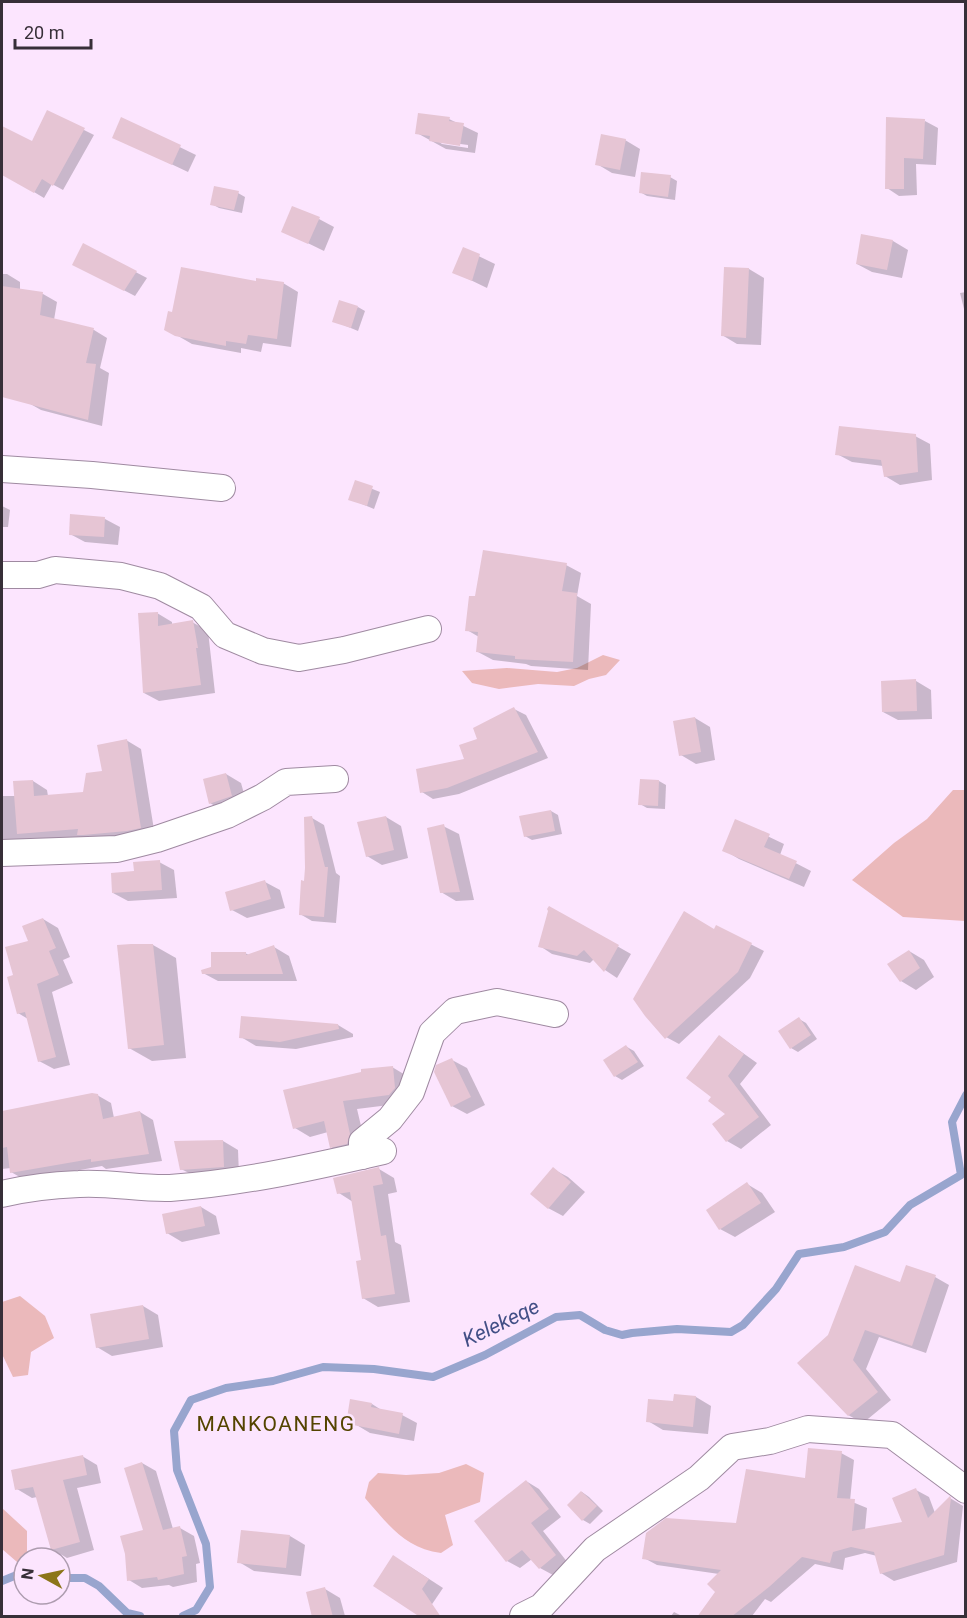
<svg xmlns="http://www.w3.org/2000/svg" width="967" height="1618" font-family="Roboto,sans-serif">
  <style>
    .green { fill: #ebb9bb }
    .shadow { fill: #0003; fill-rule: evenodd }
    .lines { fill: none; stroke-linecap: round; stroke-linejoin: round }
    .stream { stroke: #98a5ce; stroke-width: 8 }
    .building { fill: #e6c5d4 }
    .minor-casing { stroke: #9f8aa1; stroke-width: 28 }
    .minor { stroke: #fff; stroke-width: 26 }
    .labels { text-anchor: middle; stroke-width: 5; stroke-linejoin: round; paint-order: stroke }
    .water-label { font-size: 21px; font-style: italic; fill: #424f86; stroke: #fce5fe }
    .neighbourhood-label { font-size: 21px; letter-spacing: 1.5px; fill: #544400; stroke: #fce5fe }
  </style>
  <rect width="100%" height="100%" fill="#fce5fe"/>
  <g class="green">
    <polygon points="603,655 620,660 606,675 589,679 574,686 538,684 499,689 472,683 462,671 507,668 557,672 577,668"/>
    <polygon points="953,790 965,790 965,921 903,917 852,880 894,843 927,819"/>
    <polygon points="20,1296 45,1316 54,1338 31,1352 28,1375 13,1377 2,1354 2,1302"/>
    <path d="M466,1464L484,1473L480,1502L445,1515L453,1545L441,1553C404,1548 388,1524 365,1498L369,1482L378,1473L406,1475L439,1473Z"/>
    <polygon points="2,1508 27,1531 27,1551 39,1558 24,1558 24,1568 2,1549"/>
  </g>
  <g class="shadow">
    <polygon points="48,112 94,135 63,190 52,184 44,198 19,183 27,168 2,154 2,128 32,143"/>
    <polygon points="122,119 196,155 188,172 114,137"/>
    <path d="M449,119L478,133L475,153L446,149L417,133ZM438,141L468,145V148L442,144Z"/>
    <polygon points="925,121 938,128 936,165 916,164 917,195 899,196 887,188"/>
    <polygon points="625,140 640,149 635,177 612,173 597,164"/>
    <polygon points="670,177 677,181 675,200 647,196 640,192"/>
    <polygon points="238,193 245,197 242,213 219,208 212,204"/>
    <polygon points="319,219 334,227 324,251 283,231"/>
    <polygon points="863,235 893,241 908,250 902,278 872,272 857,264"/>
    <polygon points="84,245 147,278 135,296 85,270"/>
    <polygon points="464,249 495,264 487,288 454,272"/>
    <polygon points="725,268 749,269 764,278 761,345 737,344 722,335"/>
    <polygon points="2,274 7,274 20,282 20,290 43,294 57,302 54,320 94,330 107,338 100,368 109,373 102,426 41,410 27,402 36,370 2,365"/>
    <polygon points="257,283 283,283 298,292 291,347 263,343 261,352 241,348 241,353 192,344 166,329 173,314"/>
    <polygon points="966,292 966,317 960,293"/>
    <polygon points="358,307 365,311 358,331 334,321"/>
    <polygon points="915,436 930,444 932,480 900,485 885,476 883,466 852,462 837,454"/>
    <polygon points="355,482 380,492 374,509 350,499"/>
    <polygon points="2,506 10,510 8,527 2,527"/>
    <polygon points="105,519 120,527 118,545 85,542 70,534"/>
    <polygon points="566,565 581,573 577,596 591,604 588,670 531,666 526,664 493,660 478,652 479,637 467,630 476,598"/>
    <polygon points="157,613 172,622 172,625 192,622 208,631 215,693 159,701 144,693"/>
    <polygon points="916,681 931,690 932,719 898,720 883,712"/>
    <polygon points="514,709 526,715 548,758 459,794 433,799 422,792 466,760 479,740"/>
    <polygon points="695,718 710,727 715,760 696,764 681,755"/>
    <polygon points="126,740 141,749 155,836 2,843 2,796 15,796 33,781 47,790 48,796 84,793 103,773"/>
    <polygon points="226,774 241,783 247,804 225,812 210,803"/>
    <polygon points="659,781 666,785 665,809 647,808 640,804"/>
    <polygon points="551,811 558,815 562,834 532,840 525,836"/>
    <polygon points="386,817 401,826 408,858 382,865 367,856"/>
    <polygon points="312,818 324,825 336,873 340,876 336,923 312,921 300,914 306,882"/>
    <polygon points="736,821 784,844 780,855 811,871 804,887 739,859 724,850"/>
    <polygon points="443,826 459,834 474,900 456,901 441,892"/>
    <polygon points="159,862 174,870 177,898 128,901 113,893 136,873"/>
    <polygon points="265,882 280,890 285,908 247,918 232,910"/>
    <polygon points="550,908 631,954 617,978 605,970 594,959 590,963 552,954 540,946"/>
    <polygon points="43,919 58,928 70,957 63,960 73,983 52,992 70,1065 54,1069 39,1061 28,1019 18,1013 14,976"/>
    <polygon points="717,927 764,951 750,978 679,1044 666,1037"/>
    <polygon points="153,945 176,958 186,1058 152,1061 129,1048"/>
    <polygon points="274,947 289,956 297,981 218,981 203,973 245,953 249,955"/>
    <polygon points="909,951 924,960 934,977 916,990 901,981"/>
    <polygon points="799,1019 806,1023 817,1039 798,1052 791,1048"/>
    <polygon points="338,1025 353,1034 353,1037 296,1049 256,1046 241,1037"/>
    <polygon points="719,1036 757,1063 740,1084 771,1125 741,1149 727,1141 714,1125 728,1114 713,1097"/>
    <polygon points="627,1047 634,1051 644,1066 622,1080 615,1076 606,1061"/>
    <polygon points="452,1060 467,1068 485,1105 467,1114 452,1106"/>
    <polygon points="392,1067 407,1076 405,1103 357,1109 365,1143 346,1155 331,1147 328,1132 310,1137 295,1128"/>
    <polygon points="92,1095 97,1095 111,1103 114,1118 140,1112 153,1120 162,1161 106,1169 102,1166 25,1180 11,1172 11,1168 2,1169 2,1113"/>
    <polygon points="223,1141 238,1150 239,1175 197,1177 181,1169"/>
    <polygon points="379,1169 394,1178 397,1192 388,1194 395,1242 401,1245 410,1302 378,1307 363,1298 362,1261 353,1202 339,1193"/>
    <polygon points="553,1169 568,1177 585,1192 563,1216 548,1208"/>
    <polygon points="747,1184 762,1193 775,1212 735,1237 720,1229"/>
    <polygon points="201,1207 216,1216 220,1234 182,1242 167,1233"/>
    <polygon points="935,1277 949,1285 926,1353 879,1337 866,1369 891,1400 863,1423 848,1415 800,1364 901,1284"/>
    <polygon points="143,1306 158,1315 163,1347 112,1356 97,1347"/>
    <polygon points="696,1397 711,1406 708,1434 663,1430 648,1421 675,1403"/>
    <polygon points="372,1404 383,1411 402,1415 417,1423 414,1441 370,1433 355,1424 356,1421 348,1417"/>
    <polygon points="841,1453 854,1460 850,1501 867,1508 865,1530 904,1523 916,1490 929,1497 935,1513 950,1498 963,1506 957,1562 894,1581 881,1573 877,1556 865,1553 845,1558 843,1570 815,1564 771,1602 765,1599 752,1616 699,1616 717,1591 719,1574 657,1565 644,1558 738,1525 806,1480"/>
    <polygon points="82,1456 97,1465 101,1483 77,1488 94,1550 67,1558 52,1549 37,1497 32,1498 17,1489"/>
    <polygon points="142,1463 156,1471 173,1529 180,1528 194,1536 200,1563 196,1564 197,1582 173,1587 169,1585 142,1588 129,1580 126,1554 145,1531"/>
    <polygon points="526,1481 539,1489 561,1517 543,1531 568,1563 553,1575 540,1568 532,1559 520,1568 507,1561"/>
    <polygon points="582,1492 589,1497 603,1511 590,1524 583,1520 569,1505"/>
    <polygon points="290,1536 305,1545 301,1576 254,1571 239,1562"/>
    <polygon points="409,1566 443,1588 424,1616"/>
    <polygon points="325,1589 340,1598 345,1616 314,1616"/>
    <polygon points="674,1612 682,1616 671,1616"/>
  </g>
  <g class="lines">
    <g class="stream">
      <polyline points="60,1578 85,1578 99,1586 127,1613 140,1616"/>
      <polyline points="2,1581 24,1572"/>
      <polyline points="183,1616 196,1610 210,1587 206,1544 177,1470 174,1431 191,1400 226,1388 273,1381 323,1367 374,1369 433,1377 485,1355 556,1317 580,1315 605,1330 622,1335 632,1333 677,1329 731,1332 743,1325 776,1289 799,1254 844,1247 885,1232 910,1205 961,1175 952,1122 966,1095"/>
    </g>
  </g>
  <g class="building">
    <polygon points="47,110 85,128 53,186 42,179 34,193 2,175 2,126 32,141"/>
    <polygon points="418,113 450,117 449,121 464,123 460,146 429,141 430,136 415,134"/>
    <polygon points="121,117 181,145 172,165 112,138"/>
    <polygon points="886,117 925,119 923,159 904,158 904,189 885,189"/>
    <polygon points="601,134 626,139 620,170 595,165"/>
    <polygon points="641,172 671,175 668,197 639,193"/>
    <polygon points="214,186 239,191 234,210 210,205"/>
    <polygon points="292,206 320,217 308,244 281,232"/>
    <polygon points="861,234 893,240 887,270 856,264"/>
    <polygon points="83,243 137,271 124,291 72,265"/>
    <polygon points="463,247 480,254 472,281 452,273"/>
    <polygon points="181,267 256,281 256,278 284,282 277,339 248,335 246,344 226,341 226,346 175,336 164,330 168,311 172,312"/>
    <polygon points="724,267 749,268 746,338 721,336"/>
    <polygon points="2,286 43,292 40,315 94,328 86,363 96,364 88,420 2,397"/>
    <polygon points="339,300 358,306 351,328 332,322"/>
    <polygon points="839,426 916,434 918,472 884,477 881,460 835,455"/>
    <polygon points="355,480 373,486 367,506 348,500"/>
    <polygon points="70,514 105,517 104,537 69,535"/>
    <polygon points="483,550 567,563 562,591 577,593 573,662 515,659 515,656 476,652 478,632 465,631 469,596 475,596"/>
    <polygon points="158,612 158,626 193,620 198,648 196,648 201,685 143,693 138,613"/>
    <polygon points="916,679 917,711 882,712 881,681"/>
    <polygon points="514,707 538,752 447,788 420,793 416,769 464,759 459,745 477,739 473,728"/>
    <polygon points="695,717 701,752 679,756 673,721"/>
    <polygon points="127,739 141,828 127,831 83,835 77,835 78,829 17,834 13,781 33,780 34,796 83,792 86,773 102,771 97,745"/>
    <polygon points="226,773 232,796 209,804 203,779"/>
    <polygon points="640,779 659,780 658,806 638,805"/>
    <polygon points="551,810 555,831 524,837 519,816"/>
    <polygon points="312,816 325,867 328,867 324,917 299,915 301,880 304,881 305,868 304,817"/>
    <polygon points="386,816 394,850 366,857 357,822"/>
    <polygon points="735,819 770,834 764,847 797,861 789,879 722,851"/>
    <polygon points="444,824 460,892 440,893 427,828"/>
    <polygon points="160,860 162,890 112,893 111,873 134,871 133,862"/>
    <polygon points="265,880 271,899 230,911 225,892"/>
    <polygon points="549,906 619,945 604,972 584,950 577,956 538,947 548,911 547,909"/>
    <polygon points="684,911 714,929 716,925 752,943 738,972 665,1039 645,1016 633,999"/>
    <polygon points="43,918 56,948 49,951 59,975 37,984 56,1057 38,1062 25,1012 17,1014 7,977 13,975 5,947 28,941 22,926"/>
    <polygon points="131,944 153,944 164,1045 128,1049 117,945"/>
    <polygon points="274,945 283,974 202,974 201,970 211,967 211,952 246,952 246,955"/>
    <polygon points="909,950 920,968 900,982 887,964"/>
    <polygon points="241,1016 338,1024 339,1029 280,1042 239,1038"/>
    <polygon points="799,1017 811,1035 790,1049 778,1031"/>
    <polygon points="719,1035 744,1054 728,1076 759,1117 726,1142 712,1124 725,1114 708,1101 711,1097 686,1078"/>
    <polygon points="626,1045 638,1062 614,1077 603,1060"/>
    <polygon points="452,1058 471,1097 451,1107 434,1072 436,1065"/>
    <polygon points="393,1066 395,1088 389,1095 343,1101 350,1134 347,1144 330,1148 324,1121 293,1129 283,1090 361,1072 361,1069"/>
    <polygon points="92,1093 98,1094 103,1119 140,1111 149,1154 91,1162 91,1159 10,1173 7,1147 2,1148 2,1111"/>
    <polygon points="223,1140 224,1167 180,1170 174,1141"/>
    <polygon points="379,1167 383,1184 373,1186 381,1236 386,1235 395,1294 362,1299 356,1261 361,1260 350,1192 337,1194 333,1178"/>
    <polygon points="553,1167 571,1182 548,1209 530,1194"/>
    <polygon points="747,1182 761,1203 719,1230 706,1210"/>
    <polygon points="201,1206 205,1226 166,1234 162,1214"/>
    <polygon points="855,1265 900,1282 906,1265 936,1275 912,1346 865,1330 853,1360 878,1392 848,1416 797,1363 828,1335"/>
    <polygon points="143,1305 149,1339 96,1348 90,1314"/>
    <polygon points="674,1394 696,1396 693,1427 646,1422 648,1399 673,1401"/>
    <polygon points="350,1399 372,1403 371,1407 403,1413 399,1434 353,1425 354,1419 347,1418"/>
    <polygon points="808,1448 842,1451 837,1498 855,1499 852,1531 902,1522 892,1498 916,1488 928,1518 950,1496 951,1498 944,1555 880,1574 874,1552 851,1547 833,1552 830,1563 802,1557 769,1587 731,1617 697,1617 715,1592 707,1584 721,1570 642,1559 646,1533 666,1518 736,1523 746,1469 805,1478"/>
    <polygon points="83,1455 87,1475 63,1480 80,1542 51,1550 33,1487 15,1490 11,1470"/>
    <polygon points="142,1462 163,1530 180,1526 187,1556 182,1557 184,1574 158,1580 157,1577 127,1581 125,1554 120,1536 143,1530 124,1468"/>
    <polygon points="526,1480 549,1509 531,1523 556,1555 539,1569 522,1550 506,1562 474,1521"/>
    <polygon points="581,1491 597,1506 582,1521 567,1505"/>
    <polygon points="241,1530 290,1535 286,1568 237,1563"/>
    <polygon points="393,1555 429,1579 422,1589 441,1617 420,1617 373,1586"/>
    <polygon points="325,1587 333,1617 312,1617 306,1592"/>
  </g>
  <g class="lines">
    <g class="minor-casing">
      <g id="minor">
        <polyline points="2,469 92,475 222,488"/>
        <polyline points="2,575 38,575 55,570 121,576 160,586 201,607 225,635 263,651 299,658 344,650 428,629"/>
        <polyline points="2,853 117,849 157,839 227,815 263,797 286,782 335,779"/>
        <polyline points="362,1156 362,1142 390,1119 411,1092 432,1033 455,1011 497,1002 555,1014"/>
        <path d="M2,1194C26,1188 53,1185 79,1184C109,1182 140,1189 170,1188C242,1183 313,1167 383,1151"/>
        <polyline points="523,1616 541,1607 595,1549 699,1478 732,1447 770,1441 808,1429 892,1435 966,1490"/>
      </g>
    </g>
    <use href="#minor" class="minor"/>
  </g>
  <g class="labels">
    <g class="water-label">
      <text transform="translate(501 1323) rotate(-26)" y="7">Kelekeqe</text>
    </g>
    <g class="neighbourhood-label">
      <text x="276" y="1431">MANKOANENG</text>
    </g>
  </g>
  <rect width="967" height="1618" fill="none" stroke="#372f38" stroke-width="6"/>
  <g transform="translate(42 1576) rotate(278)"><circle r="28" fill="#fce5fe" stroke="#ad9caf" stroke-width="1.5"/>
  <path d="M0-4.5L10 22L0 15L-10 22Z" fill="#8c7519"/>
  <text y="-9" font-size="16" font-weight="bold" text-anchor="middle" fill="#372f38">N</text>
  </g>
  <path d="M15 39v9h76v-9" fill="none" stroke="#372f38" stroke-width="3"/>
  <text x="24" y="39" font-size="18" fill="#372f38" stroke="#fce5fe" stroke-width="4.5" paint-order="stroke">20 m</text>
</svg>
